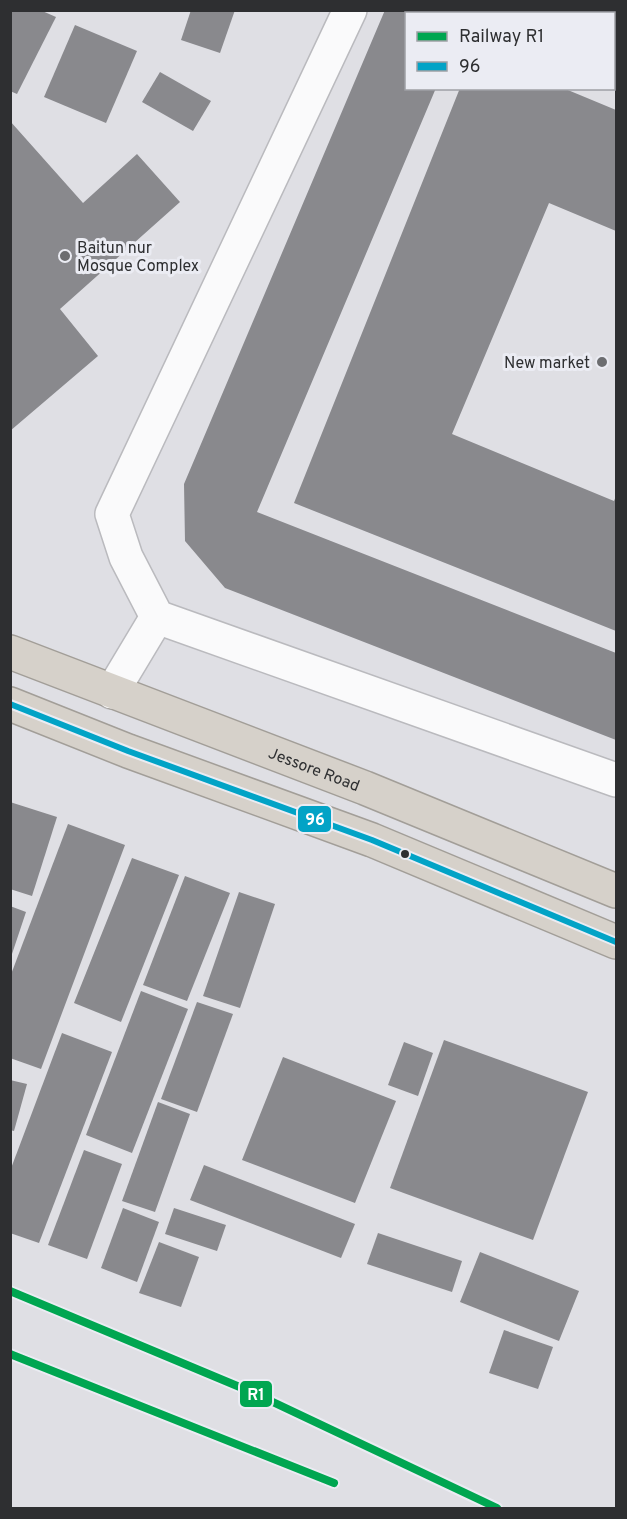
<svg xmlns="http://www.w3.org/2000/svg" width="627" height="1519" font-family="Overpass,sans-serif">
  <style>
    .building { fill: #89898d }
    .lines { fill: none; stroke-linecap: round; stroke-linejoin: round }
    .street-casing { stroke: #bababe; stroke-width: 36 }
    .highway-casing { stroke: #a29e98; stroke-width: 36 }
    .street { stroke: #fafafb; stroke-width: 33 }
    .highway { stroke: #d6d1ca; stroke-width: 33 }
    .bus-1-casing { stroke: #ebecf3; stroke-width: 10 }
    .bus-1 { stroke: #02a3c6; stroke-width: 6 }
    .rail-1-casing { stroke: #ebecf3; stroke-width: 12 }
    .rail-1 { stroke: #00a651; stroke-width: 8 }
    .poi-dot { fill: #6c6d70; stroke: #ebecf3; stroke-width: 2 }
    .bus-dot { fill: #2e2f31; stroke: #ebecf3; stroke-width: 2 }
    .labels { text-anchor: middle; stroke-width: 6; stroke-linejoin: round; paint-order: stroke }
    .poi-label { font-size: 16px; fill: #2e2f31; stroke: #ebecf3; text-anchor: start }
    .street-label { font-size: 16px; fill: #2e2f31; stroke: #ebecf3 }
    .line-badge { stroke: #ebecf3; stroke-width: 2 }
    .badge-label { font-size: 16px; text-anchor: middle; font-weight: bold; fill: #fff }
  </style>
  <rect width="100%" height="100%" fill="#dfdfe4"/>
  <g class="building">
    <polygon points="10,10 40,10 56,17 17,94 10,91"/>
    <polygon points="191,10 235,10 220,53 181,40"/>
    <polygon points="385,10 469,10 468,14 406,14 406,88 436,88 257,512 616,653 616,740 225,588 185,541 184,484"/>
    <polygon points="511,10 616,10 616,55 614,53 614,14 518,14"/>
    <polygon points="75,25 137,51 106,123 44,97"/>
    <polygon points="160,72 211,101 193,131 142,102"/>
    <polygon points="460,88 563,88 616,110 616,231 549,203 452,434 614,501 616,496 616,631 294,503"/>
    <polygon points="10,121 83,203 137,154 180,202 60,309 98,356 10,431"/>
    <polygon points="10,802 57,817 32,896 10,889"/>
    <polygon points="68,824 125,845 41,1069 10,1058 10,977"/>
    <polygon points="132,858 179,875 121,1022 74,1003"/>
    <polygon points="185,876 230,893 187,1001 143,985"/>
    <polygon points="239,892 275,904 240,1008 203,996"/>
    <polygon points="10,906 26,912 11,957 10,957"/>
    <polygon points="141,991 188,1009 132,1153 86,1135"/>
    <polygon points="197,1002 233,1014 197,1112 161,1099"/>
    <polygon points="62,1033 112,1052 39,1243 10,1233 10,1171"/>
    <polygon points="444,1040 588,1092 533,1240 390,1188"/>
    <polygon points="404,1042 433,1053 418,1096 388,1085"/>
    <polygon points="283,1057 396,1101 355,1203 242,1160"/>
    <polygon points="10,1080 27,1084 14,1131 10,1130"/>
    <polygon points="158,1102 190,1114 155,1212 122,1201"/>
    <polygon points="84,1150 122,1164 87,1259 48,1245"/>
    <polygon points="204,1165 355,1224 341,1258 190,1200"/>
    <polygon points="123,1208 159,1222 137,1282 101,1268"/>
    <polygon points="174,1208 226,1225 217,1251 165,1234"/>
    <polygon points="378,1233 462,1261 452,1292 367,1264"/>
    <polygon points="159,1242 199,1257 181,1307 139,1293"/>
    <polygon points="480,1252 579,1291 559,1341 460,1302"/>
    <polygon points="504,1330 553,1347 538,1389 489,1373"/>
  </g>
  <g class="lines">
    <g class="street-casing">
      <g id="street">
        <polyline points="350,10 112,514 126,557 157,617 616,780"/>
        <polyline points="112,692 157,617"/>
      </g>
    </g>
    <g class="highway-casing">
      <g id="highway">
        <path id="s1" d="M10,652L365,788L616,891"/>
        <polyline points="10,704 128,751 372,840 616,942"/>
      </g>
    </g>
    <use href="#street" class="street"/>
    <use href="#highway" class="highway"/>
    <g class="bus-1-casing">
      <polyline id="bus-1" points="10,704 128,751 372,840 616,942"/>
    </g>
    <use href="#bus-1" class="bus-1"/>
    <g class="rail-1-casing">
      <g id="rail-1">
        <polyline points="10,1291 254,1393 497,1508"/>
        <polyline points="10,1354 334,1483"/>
      </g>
    </g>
    <use href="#rail-1" class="rail-1"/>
  </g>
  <g class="poi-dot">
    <circle cx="65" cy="256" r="6"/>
    <circle cx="602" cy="362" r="6"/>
  </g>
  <circle class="bus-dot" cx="405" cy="854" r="5"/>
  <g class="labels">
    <g class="poi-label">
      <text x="77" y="253">Baitun nur<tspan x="77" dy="18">Mosque Complex</tspan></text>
      <text x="590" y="368" text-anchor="end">New market</text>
    </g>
    <g class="street-label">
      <text dy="6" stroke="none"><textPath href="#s1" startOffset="326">Jessore Road</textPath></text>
    </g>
  </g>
  <g class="line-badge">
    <rect x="297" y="805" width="35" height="28" rx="6" fill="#02a3c6"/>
    <rect x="239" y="1380" width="34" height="28" rx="6" fill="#00a651"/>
  </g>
  <g class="badge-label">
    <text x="315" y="825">96</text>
    <text x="256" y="1400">R1</text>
  </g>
  <rect width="627" height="1519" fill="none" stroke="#2e2f31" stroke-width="24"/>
  <rect x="405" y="12" width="210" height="78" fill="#ebecf3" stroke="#9fa0a5" stroke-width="1.5"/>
  <rect x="417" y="32" width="30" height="9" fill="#00a651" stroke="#9fa0a5" stroke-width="1.5"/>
  <text x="459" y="42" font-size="18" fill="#2e2f31">Railway R1</text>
  <rect x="417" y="62" width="30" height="9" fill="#02a3c6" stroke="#9fa0a5" stroke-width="1.5"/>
  <text x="459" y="72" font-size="18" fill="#2e2f31">96</text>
</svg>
